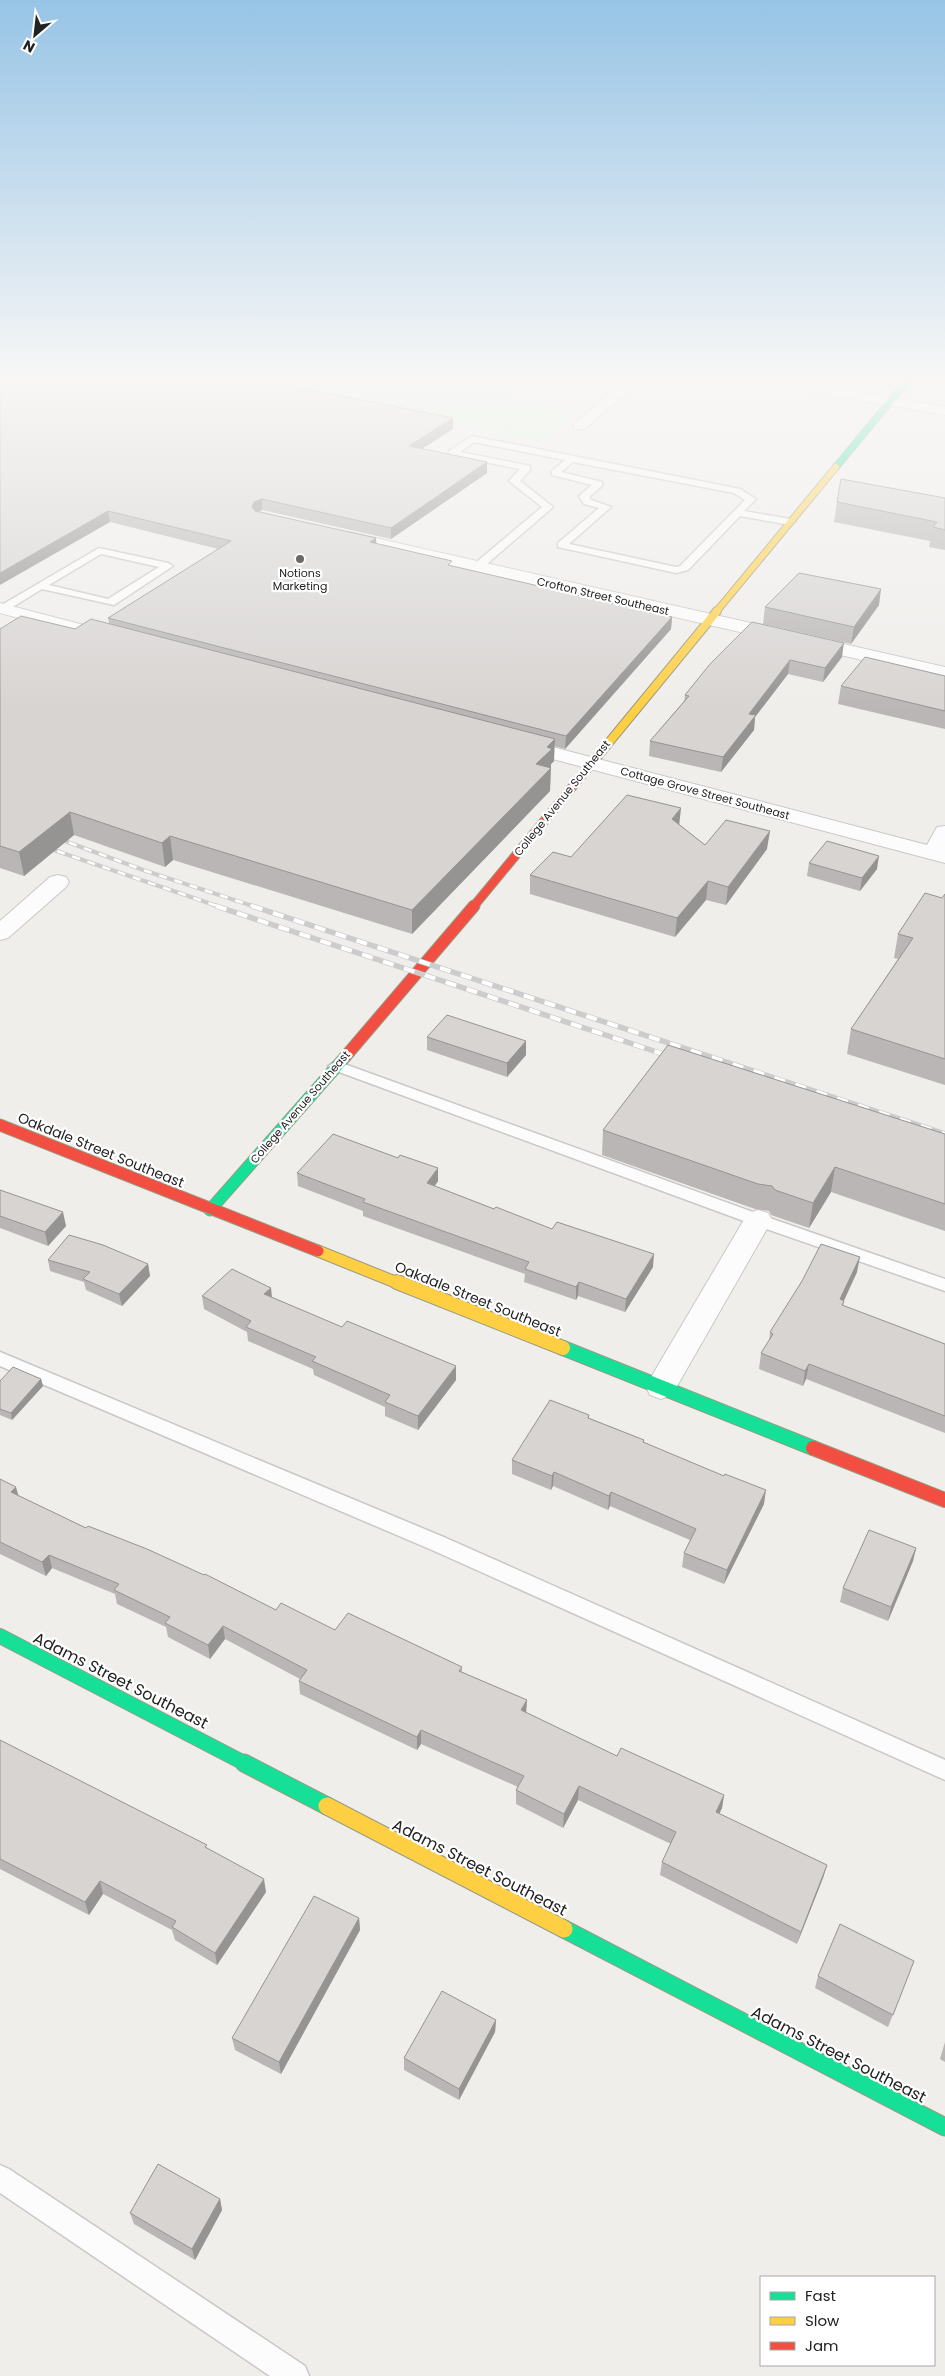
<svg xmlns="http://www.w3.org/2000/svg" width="945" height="2376" font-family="Poppins,sans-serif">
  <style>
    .park { fill: #daf5da }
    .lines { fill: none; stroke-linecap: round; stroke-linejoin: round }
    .lane-casing { stroke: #c9c8c7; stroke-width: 3 }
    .street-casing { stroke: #c9c8c7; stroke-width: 2 }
    .fast-far3-casing { stroke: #999a82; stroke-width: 8 }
    .fast-far2-casing { stroke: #999a82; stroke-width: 13 }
    .fast-far1-casing { stroke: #999a82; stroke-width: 16 }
    .fast-casing { stroke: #999a82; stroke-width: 19 }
    .slow-far4-casing { stroke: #999a82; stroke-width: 8 }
    .slow-far3-casing { stroke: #999a82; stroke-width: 10 }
    .slow-far2-casing { stroke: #999a82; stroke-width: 13 }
    .slow-far1-casing { stroke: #999a82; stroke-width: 16 }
    .slow-casing { stroke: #999a82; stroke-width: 19 }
    .jam-far2-casing { stroke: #999a82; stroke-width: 10 }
    .jam-far1-casing { stroke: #999a82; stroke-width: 13 }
    .jam-casing { stroke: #999a82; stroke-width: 16 }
    .lane { fill: #fdfcfc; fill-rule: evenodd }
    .street { fill: #fdfcfc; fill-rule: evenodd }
    .fast-far3 { stroke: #16e098; stroke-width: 6 }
    .fast-far2 { stroke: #16e098; stroke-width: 11 }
    .fast-far1 { stroke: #16e098; stroke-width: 14 }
    .fast { stroke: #16e098; stroke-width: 17 }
    .slow-far4 { stroke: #ffcf43; stroke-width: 6 }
    .slow-far3 { stroke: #ffcf43; stroke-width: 8 }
    .slow-far2 { stroke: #ffcf43; stroke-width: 11 }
    .slow-far1 { stroke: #ffcf43; stroke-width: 14 }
    .slow { stroke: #ffcf43; stroke-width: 17 }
    .jam-far2 { stroke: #f24e42; stroke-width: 8 }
    .jam-far1 { stroke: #f24e42; stroke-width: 11 }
    .jam { stroke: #f24e42; stroke-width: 14 }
    .rail-far1-casing { stroke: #ccc; stroke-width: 4 }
    .rail-casing { stroke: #ccc; stroke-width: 5.5 }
    .rail-far1 { stroke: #fff; stroke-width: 2.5; stroke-dasharray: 8; stroke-linecap: butt }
    .rail { stroke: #fff; stroke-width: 4; stroke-dasharray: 11; stroke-linecap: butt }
    .wall { fill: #b9b6b5 }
    .shaded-wall { fill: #969493 }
    .building { fill: #d7d4d2; stroke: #969493 }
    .poi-dot { fill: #6a6968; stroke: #fff; stroke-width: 2 }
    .labels { text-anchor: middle; stroke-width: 4.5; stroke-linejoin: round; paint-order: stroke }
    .far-poi-label { font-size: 11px; fill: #222; stroke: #fff }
    .far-street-label { font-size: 11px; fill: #222; stroke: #fff }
    .street-label { font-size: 14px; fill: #222; stroke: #fff }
    .near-street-label { font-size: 16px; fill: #222; stroke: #fff }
  </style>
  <rect width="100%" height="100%" fill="#f0eeeb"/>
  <polygon class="park" points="229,380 488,380 514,385 499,396 579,412 540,442"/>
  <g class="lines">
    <g class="lane-casing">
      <g id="lane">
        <path d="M472,436L740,489L756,499L744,511L790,519L795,522L790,525L740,516L688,570L676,573L558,547V543L599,508L584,504L579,496L592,485L552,475V471L565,460L474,442L460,452L530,466V470L520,481L553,507L481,569H473V565L542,507L509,481L520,469L449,455V451ZM573,462L734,493L745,500L680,566L676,567L569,544L611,507L591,500L589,497L602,486V482L561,472Z"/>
        <path d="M99,548L168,563L173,566L114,605L42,589L6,611L0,612V606ZM101,554L159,567L108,599L49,585Z"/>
        <polygon points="336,1061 764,1216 945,1279 945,1291 752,1224 331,1069 328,1066"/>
        <polygon points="0,1352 446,1538 945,1760 945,1780 432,1550 0,1366"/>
        <polygon points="0,2165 9,2169 305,2366 309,2376 270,2376 0,2193"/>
      </g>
    </g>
    <g class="street-casing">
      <g id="street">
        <polygon points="624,380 640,380 585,429 575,429 573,426 575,423"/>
        <polygon points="761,380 793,380 945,407 945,415 768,384"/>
        <polygon points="349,532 945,667 945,679 343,541 341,537 343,533"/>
        <polygon points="0,603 118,634 121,638 118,642 112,643 0,613"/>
        <polygon points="518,738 927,845 937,827 945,826 945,863 511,748 508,744 511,740"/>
        <polygon points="58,875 66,877 69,882 66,887 8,938 0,940 0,921 50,877"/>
        <polygon points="758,1210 768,1213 772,1220 672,1395 661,1399 650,1395 646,1387 650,1379 748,1213"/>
      </g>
    </g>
    <g class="fast-far3-casing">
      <polyline id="fast-far3" points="836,467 908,380"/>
    </g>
    <g class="fast-far2-casing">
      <polyline id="fast-far2" points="210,1210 345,1057"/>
    </g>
    <g class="fast-far1-casing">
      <g id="fast-far1">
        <polyline points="563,1348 813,1448"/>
        <polyline points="0,1636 246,1764"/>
      </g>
    </g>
    <g class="fast-casing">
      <g id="fast">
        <polyline points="244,1763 327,1806"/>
        <polyline points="564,1929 945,2127"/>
      </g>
    </g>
    <g class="slow-far4-casing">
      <polyline id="slow-far4" points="716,612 836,467"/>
    </g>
    <g class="slow-far3-casing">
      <polyline id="slow-far3" points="597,757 717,611"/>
    </g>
    <g class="slow-far2-casing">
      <polyline id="slow-far2" points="318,1251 400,1284"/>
    </g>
    <g class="slow-far1-casing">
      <polyline id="slow-far1" points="397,1282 563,1348"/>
    </g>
    <g class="slow-casing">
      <polyline id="slow" points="327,1806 564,1929"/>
    </g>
    <g class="jam-far2-casing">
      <polyline id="jam-far2" points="473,907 597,757"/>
    </g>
    <g class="jam-far1-casing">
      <g id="jam-far1">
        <polyline points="345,1057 474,906"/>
        <polyline points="0,1125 318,1251"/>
      </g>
    </g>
    <g class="jam-casing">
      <polyline id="jam" points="813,1448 945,1500"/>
    </g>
    <use href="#lane" class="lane"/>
    <use href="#street" class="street"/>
    <use href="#fast-far3" class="fast-far3"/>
    <use href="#fast-far2" class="fast-far2"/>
    <use href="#fast-far1" class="fast-far1"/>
    <use href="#fast" class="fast"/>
    <use href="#slow-far4" class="slow-far4"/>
    <use href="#slow-far3" class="slow-far3"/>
    <use href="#slow-far2" class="slow-far2"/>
    <use href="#slow-far1" class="slow-far1"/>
    <use href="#slow" class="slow"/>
    <use href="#jam-far2" class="jam-far2"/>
    <use href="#jam-far1" class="jam-far1"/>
    <use href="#jam" class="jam"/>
    <g class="rail-far1-casing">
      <g id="rail-far1">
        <polyline points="54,837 146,871 256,907"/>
        <polyline points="42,846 220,907"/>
      </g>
    </g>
    <g class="rail-casing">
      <g id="rail">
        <polyline points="216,906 675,1058"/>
        <polyline points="252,906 945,1134"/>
      </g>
    </g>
    <use href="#rail-far1" class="rail-far1"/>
    <use href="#rail" class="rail"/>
  </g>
  <g class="wall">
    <polygon points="0,380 453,429 422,449 487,473 391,539 262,510 259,511 376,544 452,566 672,617 671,629 565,749 554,746 554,761 551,764 550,791 412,934 173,860 165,867 74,835 24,876 0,868 0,629 75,629 109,623 108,618 218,549 110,522"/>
    <polygon points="945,498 945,550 929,547 930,541 834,522 837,502"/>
    <polygon points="879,605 851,644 763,624 765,607"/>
    <polygon points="842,657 823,682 788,674 755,717 754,730 721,772 649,756 650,741 684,701 685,695 710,664"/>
    <polygon points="945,676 945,729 838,704 841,686"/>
    <polygon points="679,824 705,845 767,849 726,905 706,900 675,937 530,894 530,875 571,857"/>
    <polygon points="809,863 877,869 860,891 807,876"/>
    <polygon points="945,894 945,1085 847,1054 851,1029 898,959 894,958 898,934 942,898"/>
    <polygon points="427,1037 526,1041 526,1055 507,1077 427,1050"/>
    <polygon points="603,1130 945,1134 945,1231 831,1192 809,1228 771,1215 769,1211 755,1209 602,1155"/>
    <polygon points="297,1173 438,1181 435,1186 494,1209 653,1267 625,1312 578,1296 576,1300 524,1282 525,1274 363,1216 363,1211 298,1186"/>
    <polygon points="0,1190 66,1226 48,1246 0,1228"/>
    <polygon points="48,1260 148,1264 150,1276 122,1306 86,1290 84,1282 50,1271"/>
    <polygon points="857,1272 844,1301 843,1306 945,1344 945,1433 806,1379 803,1386 759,1369 761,1353 769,1341 770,1332"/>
    <polygon points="271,1288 272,1297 456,1380 418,1430 385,1416 385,1407 314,1375 313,1369 248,1341 247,1332 204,1309 202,1296"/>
    <polygon points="41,1379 43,1386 12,1420 0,1415 0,1381"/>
    <polygon points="589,1415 589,1418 644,1440 644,1443 764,1504 724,1584 682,1567 684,1553 690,1540 610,1506 608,1510 553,1486 551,1490 512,1474 512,1460"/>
    <polygon points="0,1479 19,1496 86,1528 276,1610 335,1630 462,1667 462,1672 527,1700 526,1713 617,1756 724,1795 722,1808 719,1814 827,1865 823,1878 797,1944 660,1875 662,1862 671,1844 578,1800 563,1828 516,1804 516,1790 518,1787 421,1744 417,1750 300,1694 299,1681 300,1679 225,1639 210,1659 168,1637 166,1627 117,1604 115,1594 52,1568 46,1576 0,1554"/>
    <polygon points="916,1548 913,1561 888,1621 840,1602 843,1588"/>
    <polygon points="0,1740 207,1848 266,1892 217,1965 175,1940 172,1930 103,1894 89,1915 0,1869"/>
    <polygon points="359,1918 360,1930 281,2074 235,2050 232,2038"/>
    <polygon points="909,1974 888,2027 815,1988 818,1976"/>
    <polygon points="496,2020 495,2032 459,2100 404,2070 404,2058"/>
    <polygon points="945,2042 945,2062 940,2059"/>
    <polygon points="220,2199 222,2210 195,2260 134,2224 130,2213"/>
  </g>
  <g class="shaded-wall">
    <polygon points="453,418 453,429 409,457 409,446"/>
    <polygon points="487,462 487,473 391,539 391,528"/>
    <polygon points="262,499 262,510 254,513 252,507 254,502"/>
    <polygon points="108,511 110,522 0,585 0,573"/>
    <polygon points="376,538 377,550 370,542"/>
    <polygon points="881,589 879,605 851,644 854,627"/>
    <polygon points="672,617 671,629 565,749 566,736"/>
    <polygon points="844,643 842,657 823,682 825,668"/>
    <polygon points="790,660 788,674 755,717 754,730 721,772 723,757 749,714"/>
    <polygon points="555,739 554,761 551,764 550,791 412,934 412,910 536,764 547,747"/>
    <polygon points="681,808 679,827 672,819"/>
    <polygon points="70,812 74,835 24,876 19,852"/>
    <polygon points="770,831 767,849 726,905 728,887"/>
    <polygon points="170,836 173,860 165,867 162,843"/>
    <polygon points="879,856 877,869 860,891 862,878"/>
    <polygon points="708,881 706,900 675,937 677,918"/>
    <polygon points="526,1041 526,1055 507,1077 507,1063"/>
    <polygon points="835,1167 831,1192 809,1228 813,1203"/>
    <polygon points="438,1168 438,1181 427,1196 427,1183"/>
    <polygon points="63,1212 66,1226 48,1246 45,1232"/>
    <polygon points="654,1254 653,1267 625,1312 626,1299"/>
    <polygon points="860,1257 857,1272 837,1315 840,1299"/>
    <polygon points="148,1264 150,1276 122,1306 119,1294"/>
    <polygon points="579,1282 578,1296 576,1300 576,1287"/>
    <polygon points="271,1288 272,1302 264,1294"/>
    <polygon points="809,1364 806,1379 803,1386 805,1371"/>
    <polygon points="456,1366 456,1380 418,1430 418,1416"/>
    <polygon points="41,1379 43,1386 12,1420 11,1413"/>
    <polygon points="554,1472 553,1486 551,1490 552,1476"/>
    <polygon points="16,1487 20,1501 11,1492"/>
    <polygon points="766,1490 764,1504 724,1584 727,1570"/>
    <polygon points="611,1492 610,1506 608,1510 609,1496"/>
    <polygon points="916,1548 913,1561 888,1621 891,1607"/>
    <polygon points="49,1555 52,1568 46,1576 42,1562"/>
    <polygon points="223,1626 225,1639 210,1659 208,1645"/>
    <polygon points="527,1700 526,1713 521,1710"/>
    <polygon points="421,1730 421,1744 417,1750 417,1737"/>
    <polygon points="579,1786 578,1800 563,1828 564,1814"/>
    <polygon points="724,1795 722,1808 714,1825 716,1812"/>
    <polygon points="827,1865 823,1878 797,1944 801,1932"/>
    <polygon points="264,1879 266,1892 217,1965 215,1953"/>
    <polygon points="100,1881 103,1894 89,1915 85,1902"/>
    <polygon points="359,1918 360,1930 281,2074 279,2062"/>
    <polygon points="496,2020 495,2032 459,2100 459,2089"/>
    <polygon points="220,2199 222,2210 195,2260 192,2249"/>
  </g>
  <g class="building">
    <polygon points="0,380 260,380 453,418 409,446 487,462 391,528 262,499 254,502 252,507 255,511 376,538 370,542 452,561 448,565 672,617 566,736 108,618 231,541 108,511 0,573"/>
    <polygon points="841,479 945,498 945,530 933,527 937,522 837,502"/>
    <polygon points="799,573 881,589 854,627 765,607"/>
    <polygon points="21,616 75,629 91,619 555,739 547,747 552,749 536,764 551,768 412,910 170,836 162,843 70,812 19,852 0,846 0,629"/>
    <polygon points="752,622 844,643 825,668 790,660 749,714 756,715 723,757 650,741 689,696 685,695 710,664"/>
    <polygon points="865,657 945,676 945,711 841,686"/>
    <polygon points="627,795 681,808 672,819 705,845 726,820 770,831 728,887 708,881 677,918 530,875 553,852 571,857"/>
    <polygon points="827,841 879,856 862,878 809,863"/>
    <polygon points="925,893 942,898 945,894 945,1059 851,1029 913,938 898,934"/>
    <polygon points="447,1015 526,1041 507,1063 427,1037"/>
    <polygon points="668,1045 945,1134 945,1204 835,1167 813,1203 775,1190 772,1186 758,1184 603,1130"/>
    <polygon points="333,1134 398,1158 400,1155 438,1168 427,1183 494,1209 496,1207 552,1229 557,1222 654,1254 626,1299 579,1282 576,1287 525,1269 529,1262 363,1202 365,1199 297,1173"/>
    <polygon points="0,1190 63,1212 45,1232 0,1216"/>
    <polygon points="69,1235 103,1245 148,1264 119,1294 83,1279 90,1272 48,1260"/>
    <polygon points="821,1244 860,1257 840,1299 844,1301 842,1305 945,1344 945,1416 809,1364 805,1371 761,1353 773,1334 770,1332 802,1281"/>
    <polygon points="232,1269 271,1288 264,1294 342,1327 347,1321 456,1366 418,1416 385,1402 390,1395 312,1361 316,1357 246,1327 251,1321 202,1296"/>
    <polygon points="13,1367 41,1379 11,1413 0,1409 0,1381"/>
    <polygon points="550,1400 589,1415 588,1418 644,1440 643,1442 724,1476 725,1474 766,1490 727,1570 684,1553 696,1529 611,1492 609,1496 554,1472 552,1476 512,1460"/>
    <polygon points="0,1479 16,1487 11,1492 86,1528 88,1526 147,1549 204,1575 205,1574 276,1610 281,1603 335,1630 348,1613 462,1667 459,1671 527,1700 521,1710 617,1756 621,1748 724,1795 716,1812 827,1865 801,1932 662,1862 676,1832 579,1786 564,1814 516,1790 524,1776 421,1730 417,1737 299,1681 307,1670 223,1626 208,1645 165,1623 170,1617 114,1590 119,1584 49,1555 42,1562 0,1542"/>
    <polygon points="869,1530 916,1548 891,1607 843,1588"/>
    <polygon points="0,1740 207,1845 205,1847 264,1879 215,1953 172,1927 176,1921 100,1881 85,1902 0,1859"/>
    <polygon points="314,1896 359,1918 279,2062 232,2038"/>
    <polygon points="840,1924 914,1961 893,2015 818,1976"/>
    <polygon points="442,1991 496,2020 459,2089 404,2058"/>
    <polygon points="158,2164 220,2199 192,2249 130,2213"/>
  </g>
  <linearGradient id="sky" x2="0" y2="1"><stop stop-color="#97c4e6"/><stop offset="0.53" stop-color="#f8f7f6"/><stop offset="1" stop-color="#f8f7f6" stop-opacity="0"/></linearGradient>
  <rect width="945" height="713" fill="url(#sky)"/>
  <circle class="poi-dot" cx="300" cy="559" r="5"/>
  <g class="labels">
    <g class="far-poi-label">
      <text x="300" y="577">Notions<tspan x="300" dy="13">Marketing</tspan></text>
    </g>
    <g class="far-street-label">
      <text transform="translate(603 596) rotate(13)" y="4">Crofton Street Southeast</text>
      <text transform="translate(705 793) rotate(15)" y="4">Cottage Grove Street Southeast</text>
      <text transform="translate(562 798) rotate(-51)" y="4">College Avenue Southeast</text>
      <text transform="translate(300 1107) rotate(-49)" y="4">College Avenue Southeast</text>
    </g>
    <g class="street-label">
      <text transform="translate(101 1150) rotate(22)" y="5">Oakdale Street Southeast</text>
      <text transform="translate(478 1299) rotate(22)" y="5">Oakdale Street Southeast</text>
    </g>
    <g class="near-street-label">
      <text transform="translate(121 1680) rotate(27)" y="6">Adams Street Southeast</text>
      <text transform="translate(480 1867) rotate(27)" y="6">Adams Street Southeast</text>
      <text transform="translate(839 2054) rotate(27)" y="6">Adams Street Southeast</text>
    </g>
  </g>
  <rect x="760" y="2276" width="175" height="90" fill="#ffffff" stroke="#a7a7a7"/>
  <rect x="770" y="2292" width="25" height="8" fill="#16e098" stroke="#a7a7a7"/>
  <text x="805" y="2301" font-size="15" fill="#222222">Fast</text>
  <rect x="770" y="2317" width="25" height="8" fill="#ffcf43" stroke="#a7a7a7"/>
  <text x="805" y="2326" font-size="15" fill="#222222">Slow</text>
  <rect x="770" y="2342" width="25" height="8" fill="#f24e42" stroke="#a7a7a7"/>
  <text x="805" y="2351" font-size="15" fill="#222222">Jam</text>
  <g transform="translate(35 35) rotate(208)" stroke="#ffffff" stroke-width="4" paint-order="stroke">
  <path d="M0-4L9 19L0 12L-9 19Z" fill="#222222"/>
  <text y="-8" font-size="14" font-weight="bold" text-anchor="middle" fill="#222222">N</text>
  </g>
</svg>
